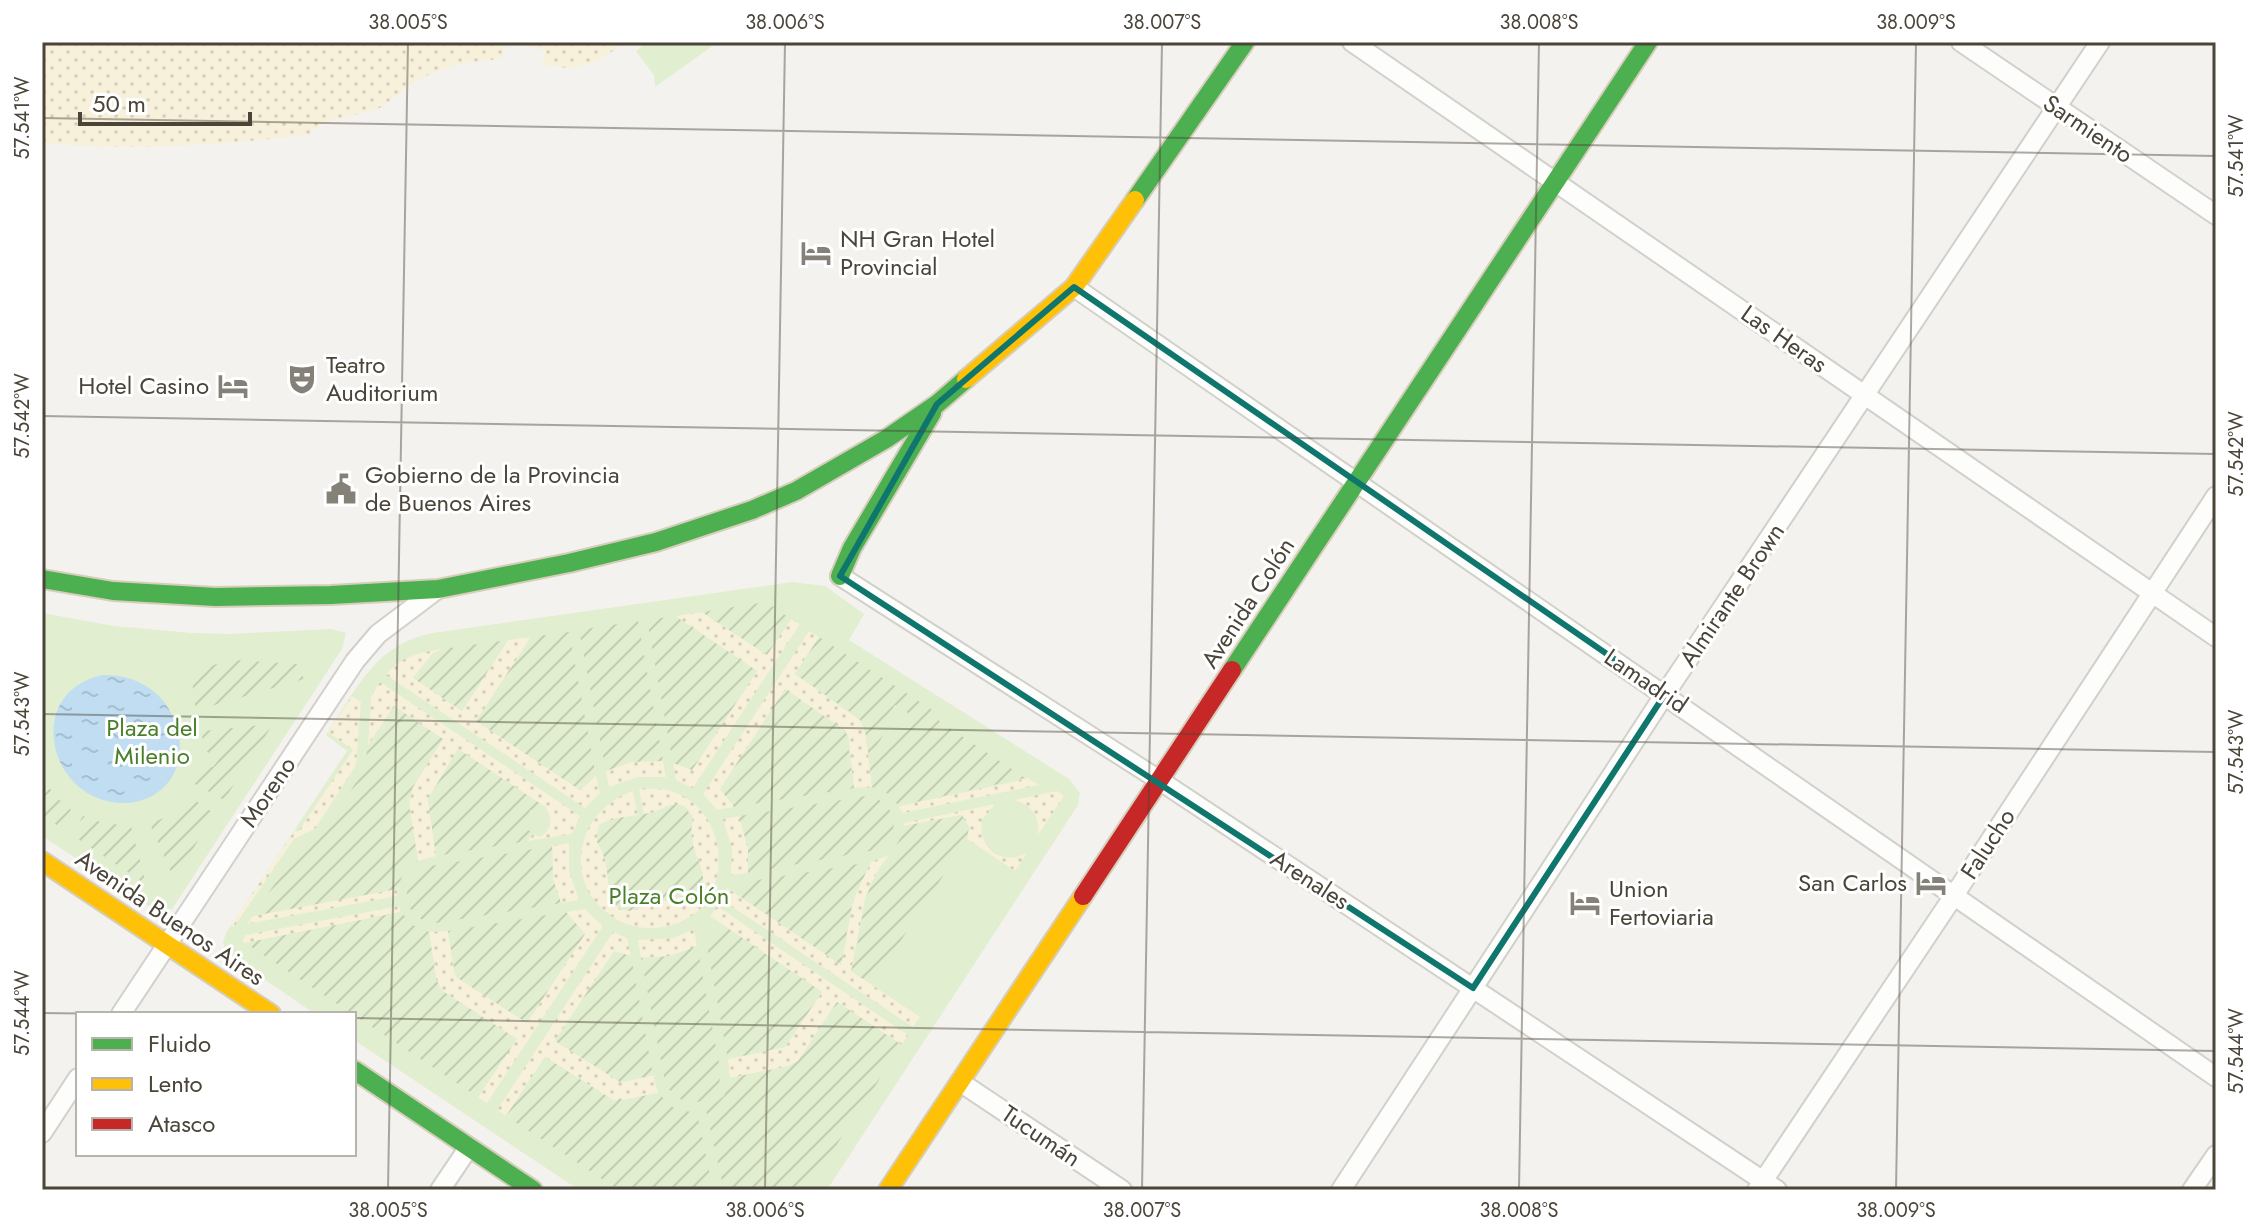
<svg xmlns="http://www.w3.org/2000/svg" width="2258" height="1232" font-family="Jost,sans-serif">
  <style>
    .green { fill: #e1eecf }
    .sand { fill: url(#sand-dots) }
    .garden { fill: url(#garden-furrows) }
    .water { fill: url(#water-ripples) }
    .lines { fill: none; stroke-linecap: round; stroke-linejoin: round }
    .street-casing { stroke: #d2d0cb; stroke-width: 22 }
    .fast-casing { stroke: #d6cebb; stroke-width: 22 }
    .slow-casing { stroke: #d6cebb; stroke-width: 22 }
    .jam-casing { stroke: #d6cebb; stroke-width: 22 }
    .street { stroke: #fdfdfc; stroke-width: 18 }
    .fast { stroke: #4caf50; stroke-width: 18 }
    .slow { stroke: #ffc107; stroke-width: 18 }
    .jam { stroke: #c62828; stroke-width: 18 }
    .marked { fill: none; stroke: #0f766e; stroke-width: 6; stroke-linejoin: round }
    .ticks { fill: none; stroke: #4b4439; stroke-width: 2; stroke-opacity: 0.45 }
    .labels { text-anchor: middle; stroke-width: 6; stroke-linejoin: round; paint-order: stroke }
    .street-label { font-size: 24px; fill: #4b4439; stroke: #fff }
    .poi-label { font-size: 24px; fill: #4b4439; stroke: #fff; text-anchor: start }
    .park-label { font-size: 24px; fill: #4a7f2a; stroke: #fff }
    .neatline { fill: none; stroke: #4b4439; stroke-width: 3 }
    .ticks-label { font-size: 20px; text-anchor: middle; fill: #4b4439 }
  </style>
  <defs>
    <pattern id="sand-dots" width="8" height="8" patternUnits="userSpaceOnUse" patternTransform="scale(2)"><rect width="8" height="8" fill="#f7f0da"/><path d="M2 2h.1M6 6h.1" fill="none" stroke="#d5cfbc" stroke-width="1.8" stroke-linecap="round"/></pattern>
    <pattern id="garden-furrows" width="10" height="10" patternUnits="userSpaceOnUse" patternTransform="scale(2)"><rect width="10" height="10" fill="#e1eecf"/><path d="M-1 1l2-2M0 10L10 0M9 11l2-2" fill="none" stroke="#c3cdb2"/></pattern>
    <pattern id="water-ripples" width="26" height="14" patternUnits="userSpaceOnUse" patternTransform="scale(2)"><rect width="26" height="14" fill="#c0ddf1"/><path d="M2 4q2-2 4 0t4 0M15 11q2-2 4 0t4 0" fill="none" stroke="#a6bfcf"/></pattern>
  </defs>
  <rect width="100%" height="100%" fill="#f4f2ee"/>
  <g class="green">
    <polygon points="648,42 718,42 655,87 654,75 636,51"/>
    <path d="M792,582L825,586L864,614L849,640L1069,779L1080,793L1078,805L827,1190H579L354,1040V1014H315L226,953L223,942L226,933L347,751L326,735C356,690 375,644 433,633Z"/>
    <polygon points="42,613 114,626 192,633 230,634 331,629 346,633 342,649 172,909 155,910 42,836"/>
  </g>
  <g class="sand">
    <path d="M42,42H507L502,59C467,61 436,67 407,87C397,93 388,105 377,109C354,118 326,115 309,135C215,145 136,151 42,143Z"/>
    <path d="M517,42H625C597,64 578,73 542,64L546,51Z"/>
    <polygon points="702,612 767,655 791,619 800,624 693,788 676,780 673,763 693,769 757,671 675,616"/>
    <polygon points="809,631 819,637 795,674 861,721 866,735 872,787 854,788 848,734 729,799 734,807 717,810 703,794"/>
    <path d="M531,637L477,721L590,780L596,776L600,793L585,808L386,675C400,656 421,652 443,649L432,654L462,711L508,640Z"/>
    <path d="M380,682L580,816L572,834L527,841L533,834L540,837C552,830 553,820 546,808L458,749L428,799L436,856L418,861L409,805L414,783L368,745L371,697Z"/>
    <polygon points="352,696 361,702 356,765 315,829 294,839 234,927 231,925 295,830 298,832 353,750 328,732"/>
    <polygon points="653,760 663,761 666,777 638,777 609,787 606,771 631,762"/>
    <polygon points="1026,777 1039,785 902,813 899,806 1026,779"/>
    <path d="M639,789C735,777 749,921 656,928C638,929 620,924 606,912C561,874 581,808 633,791L638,816L622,820L616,818L597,830V842L603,850L611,885V899L613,904L623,910L680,897L703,873C696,863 694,848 692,837C690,824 696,803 674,805C665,805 655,813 644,815Z"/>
    <path d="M1057,791L1064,796L1038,835C1040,817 1032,805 1014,800Z"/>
    <path d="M995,804L982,820C978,848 1001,867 1027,853L1015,871L967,839L969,827L962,815L904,826V823Z"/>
    <polygon points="739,816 748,848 748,873 731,875 732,849 723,819"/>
    <polygon points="569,843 569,871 579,900 561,903 553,879 552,846"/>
    <path d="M889,855L866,895L851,971L920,1017L913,1027L722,900L727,888L841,964C848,943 852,874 872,862C877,859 884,858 889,855Z"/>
    <polygon points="397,889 397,896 247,924 253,916"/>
    <polygon points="399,906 401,912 245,943 242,941 246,935"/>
    <polygon points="717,906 908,1035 902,1045 837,1002 798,1061 789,1066 730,1078 728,1059 785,1047 822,992 710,916"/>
    <polygon points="585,909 603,926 487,1103 478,1097 516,1039 441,990 436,979 429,932 448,931 454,973 585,934 566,912"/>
    <polygon points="694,929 697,946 671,956 641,958 638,940 673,938"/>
    <polygon points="613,932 627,938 631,956 614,952 624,1082 653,1075 658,1093 623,1100 613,1100 545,1057 506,1116 497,1110"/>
  </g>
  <g class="garden">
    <polygon points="766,602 791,619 767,655 702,612"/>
    <polygon points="675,616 757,671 692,770 673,763 647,620"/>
    <polygon points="638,621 663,761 631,762 606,771 579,630"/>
    <polygon points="569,632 596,776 580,790 476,721 531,637"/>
    <polygon points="819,637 931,709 939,721 1025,778 899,806 887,793 872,787 870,769 897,728 904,731 913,716 895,705 885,719 891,723 869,758 865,730 859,718 795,674"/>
    <polygon points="508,640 462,711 413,678 432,654 443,649"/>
    <path d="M234,660L298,664L304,679L197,710C183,676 204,665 234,660Z"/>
    <polygon points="785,689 846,731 854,788 734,807 720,789"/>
    <polygon points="394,706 443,739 410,792 409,805 418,861 404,872 397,889 253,916 301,845 318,839 323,834 364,770 368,745"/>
    <polygon points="273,724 224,800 195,784 202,767 213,767 220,758 203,750 202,731"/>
    <polygon points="458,749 547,808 530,810 527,829 533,834 527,841 436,856 428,799"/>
    <polygon points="42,777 55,796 71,810 58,826 42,815"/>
    <polygon points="189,796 215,814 174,879 150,824 168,816"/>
    <path d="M866,796C896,800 903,831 880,849L748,873V848L739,816Z"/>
    <path d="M678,804L692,815C694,822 691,827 691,834C692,853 708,872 702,890L688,899L679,897L629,911L618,908L611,899C606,878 610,863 597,842L599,825C607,818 647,814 661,811L666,807Z"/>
    <path d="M962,815L969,827L967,839L872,985L851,971C862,939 859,905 876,874C885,857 901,846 904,826Z"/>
    <polygon points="83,816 103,823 131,826 146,884 72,835"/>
    <path d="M552,846L553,879L561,903L436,923C402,921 397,882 425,867Z"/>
    <polygon points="871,862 853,900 841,965 741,897 746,882"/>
    <polygon points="401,912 412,925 429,932 436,979 441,990 517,1039 478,1097 245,943"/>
    <polygon points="566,912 585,934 527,1023 456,977 448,931"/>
    <polygon points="723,925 822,992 785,1047 728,1059 706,941"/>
    <path d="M697,946L721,1074C717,1107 679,1113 665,1082L641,958L671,956Z"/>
    <polygon points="614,951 631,956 653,1075 620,1082 555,1041"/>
    <polygon points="837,1002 902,1045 807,1190 724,1190 706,1110 724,1096 730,1078 789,1066 798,1061"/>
    <polygon points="545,1057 613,1100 623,1100 658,1093 675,1109 697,1113 713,1190 619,1190 506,1116"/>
  </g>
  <path class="water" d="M102,675C137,674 166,692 177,727C183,746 180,770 166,785C155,797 138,804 122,803C48,801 23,693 102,675Z"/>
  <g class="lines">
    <g class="street-casing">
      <g id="street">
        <polyline points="1352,42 2216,637"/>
        <polyline points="1961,42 2216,215"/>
        <polyline points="1074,287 2216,1077"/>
        <polyline points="840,576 1159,780 1777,1190"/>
        <polyline points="121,1014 355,661 378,634 435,591"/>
        <polyline points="960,1082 1122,1190"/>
        <polyline points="42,1133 78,1078"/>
        <polyline points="440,1190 469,1147"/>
        <polyline points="1341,1190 1665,694 2100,42"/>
        <polyline points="1757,1190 1955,894 2216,496"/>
        <polyline points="2192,1190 2216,1155"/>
      </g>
    </g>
    <g class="fast-casing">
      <g id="fast">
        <polyline points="1135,200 1245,42"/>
        <polyline points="840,576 852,548 932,413"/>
        <polyline points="42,579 113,591 215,597 331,595 438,589 569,563 656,542 752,510 796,491 886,439 937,404 966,379"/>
        <polyline points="1232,670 1648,42"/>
        <polyline points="354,1070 533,1190"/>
      </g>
    </g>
    <g class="slow-casing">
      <g id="slow">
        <polyline points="966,379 1074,287 1135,200"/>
        <polyline points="42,861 271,1014"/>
        <polyline points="888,1190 1083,896"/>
      </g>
    </g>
    <g class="jam-casing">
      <polyline id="jam" points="1083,896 1232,670"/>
    </g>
    <use href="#street" class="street"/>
    <use href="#fast" class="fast"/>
    <use href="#slow" class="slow"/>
    <use href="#jam" class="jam"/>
  </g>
  <path class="marked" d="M1074,287L1665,694L1473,988L840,576L937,404Z"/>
  <path class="ticks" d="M42,118L2216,156M42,416L2216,454M42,714L2216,752M42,1013L121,1014M354,1018L2216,1051M388,1190L408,42M765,1190L785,42M1142,1190L1162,42M1519,1190L1539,42M1896,1190L1916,42"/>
  <defs>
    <g id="hotel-bare" transform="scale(2.4)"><path d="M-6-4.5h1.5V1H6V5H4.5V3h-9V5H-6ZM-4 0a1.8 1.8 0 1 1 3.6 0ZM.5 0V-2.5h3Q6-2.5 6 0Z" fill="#868178" stroke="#fff" stroke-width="2.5" paint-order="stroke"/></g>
    <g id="theatre-bare" transform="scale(2.4)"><path d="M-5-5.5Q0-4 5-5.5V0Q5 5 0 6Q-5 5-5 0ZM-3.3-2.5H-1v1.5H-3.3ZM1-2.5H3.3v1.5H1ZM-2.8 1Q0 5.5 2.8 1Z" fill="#868178" stroke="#fff" stroke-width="2.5" paint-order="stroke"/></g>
    <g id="civic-bare" transform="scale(2.4)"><path d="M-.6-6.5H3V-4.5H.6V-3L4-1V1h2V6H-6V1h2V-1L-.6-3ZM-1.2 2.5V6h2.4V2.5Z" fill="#868178" stroke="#fff" stroke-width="2.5" paint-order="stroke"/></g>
  </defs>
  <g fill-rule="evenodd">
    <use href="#hotel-bare" x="816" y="253"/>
    <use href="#theatre-bare" x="302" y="379"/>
    <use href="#hotel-bare" x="233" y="386"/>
    <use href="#civic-bare" x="341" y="489"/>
    <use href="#hotel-bare" x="1931" y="883"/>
    <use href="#hotel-bare" x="1585" y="903"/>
  </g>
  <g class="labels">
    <g class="street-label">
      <text transform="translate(2088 129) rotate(34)" y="8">Sarmiento</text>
      <text transform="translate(1784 339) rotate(35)" y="8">Las Heras</text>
      <text transform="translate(1732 595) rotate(-56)" y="8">Almirante Brown</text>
      <text transform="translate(1248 603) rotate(-57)" y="8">Avenida Colón</text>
      <text transform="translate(1646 681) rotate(34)" y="8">Lamadrid</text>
      <text transform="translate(268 792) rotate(-56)" y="8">Moreno</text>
      <text transform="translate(1988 844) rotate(-57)" y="8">Falucho</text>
      <text transform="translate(1310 880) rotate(33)" y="8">Arenales</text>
      <text transform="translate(170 918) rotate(34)" y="8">Avenida Buenos Aires</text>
      <text transform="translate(1041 1136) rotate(34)" y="8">Tucumán</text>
    </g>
    <g class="poi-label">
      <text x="840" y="247">NH Gran Hotel<tspan x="840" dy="28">Provincial</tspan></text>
      <text x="326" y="373">Teatro<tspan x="326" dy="28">Auditorium</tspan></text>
      <text x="209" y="394" text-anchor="end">Hotel Casino</text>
      <text x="365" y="483">Gobierno de la Provincia<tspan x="365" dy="28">de Buenos Aires</tspan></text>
      <text x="1907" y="891" text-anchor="end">San Carlos</text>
      <text x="1609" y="897">Union<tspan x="1609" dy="28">Fertoviaria</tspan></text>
    </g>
    <g class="park-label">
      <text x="152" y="736">Plaza del<tspan x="152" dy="28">Milenio</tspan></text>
      <text x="669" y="904">Plaza Colón</text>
    </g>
  </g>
  <rect width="2258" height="1232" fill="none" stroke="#ffffff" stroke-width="88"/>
  <rect x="76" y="1012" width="280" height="144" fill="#ffffff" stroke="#b7b4b0" stroke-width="2"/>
  <rect x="92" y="1038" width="40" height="12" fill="#4caf50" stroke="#b7b4b0" stroke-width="2"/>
  <text x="148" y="1052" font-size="24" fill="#4b4439">Fluido</text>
  <rect x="92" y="1078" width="40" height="12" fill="#ffc107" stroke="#b7b4b0" stroke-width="2"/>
  <text x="148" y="1092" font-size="24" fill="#4b4439">Lento</text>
  <rect x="92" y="1118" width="40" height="12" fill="#c62828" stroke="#b7b4b0" stroke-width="2"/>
  <text x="148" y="1132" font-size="24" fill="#4b4439">Atasco</text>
  <path d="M80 112v12h170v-12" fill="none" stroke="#4b4439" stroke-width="4"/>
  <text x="92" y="112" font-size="24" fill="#4b4439" stroke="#ffffff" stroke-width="6" paint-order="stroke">50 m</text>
  <rect x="44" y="44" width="2170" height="1144" class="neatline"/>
  <g class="ticks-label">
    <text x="408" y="29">38.005°S</text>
    <text x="785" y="29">38.006°S</text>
    <text x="1162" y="29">38.007°S</text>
    <text x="1539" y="29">38.008°S</text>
    <text x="1916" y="29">38.009°S</text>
    <text transform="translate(22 118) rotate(-90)" y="7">57.541°W</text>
    <text transform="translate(2236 156) rotate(-90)" y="7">57.541°W</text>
    <text transform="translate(22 416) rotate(-90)" y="7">57.542°W</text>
    <text transform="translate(2236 454) rotate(-90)" y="7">57.542°W</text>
    <text transform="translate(22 714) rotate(-90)" y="7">57.543°W</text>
    <text transform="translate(2236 752) rotate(-90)" y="7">57.543°W</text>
    <text transform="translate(22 1013) rotate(-90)" y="7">57.544°W</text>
    <text transform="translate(2236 1051) rotate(-90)" y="7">57.544°W</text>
    <text x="388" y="1217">38.005°S</text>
    <text x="765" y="1217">38.006°S</text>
    <text x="1142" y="1217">38.007°S</text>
    <text x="1519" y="1217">38.008°S</text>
    <text x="1896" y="1217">38.009°S</text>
  </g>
</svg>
